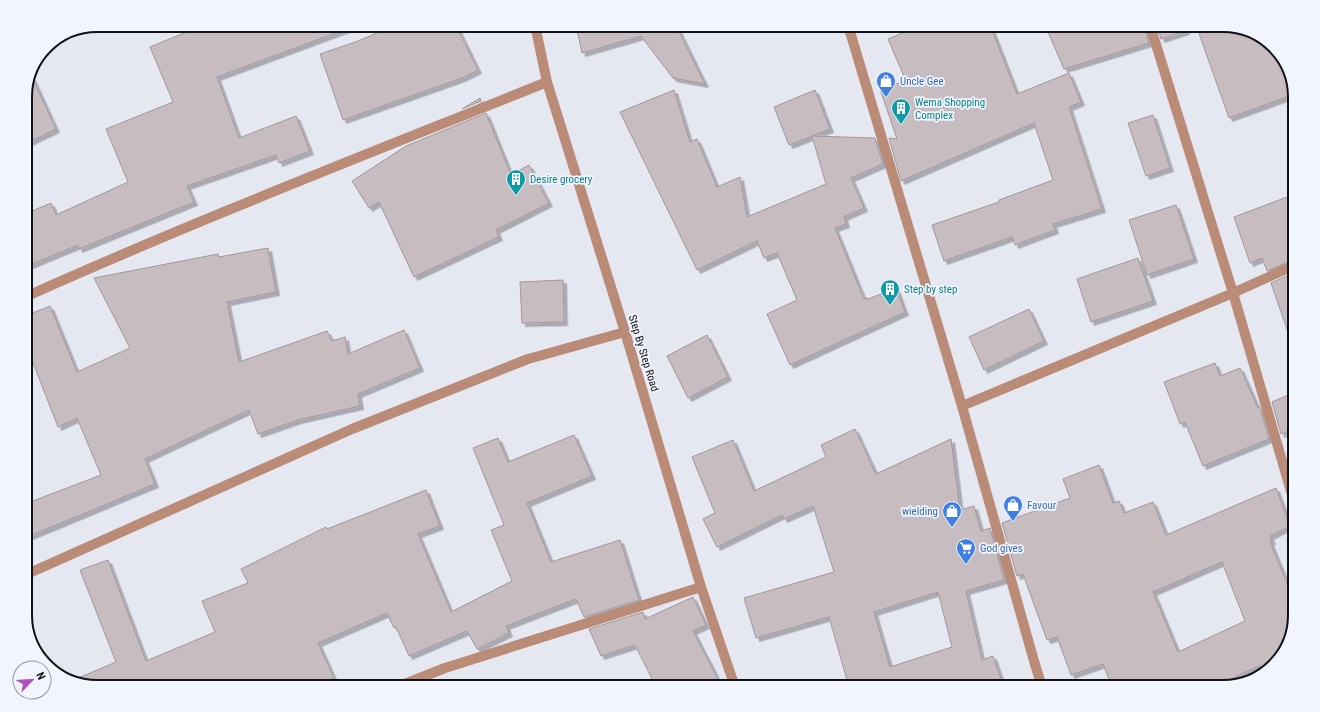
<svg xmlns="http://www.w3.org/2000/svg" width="1320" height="712" font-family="'Roboto Condensed',sans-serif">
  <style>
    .building { fill: #c7bcc0; stroke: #a2979b; fill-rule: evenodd; filter: url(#shadow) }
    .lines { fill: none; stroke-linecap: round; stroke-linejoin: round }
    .minor { stroke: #ba8b77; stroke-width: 10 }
    .labels { text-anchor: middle; stroke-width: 3.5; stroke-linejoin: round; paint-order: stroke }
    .shop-label { font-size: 11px; fill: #366cbe; stroke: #f2f4fe; text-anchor: start }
    .culture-label { font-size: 11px; fill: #0d838f; stroke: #f2f4fe; text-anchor: start }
    .street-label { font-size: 11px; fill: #111215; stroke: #f2f4fe }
    .rim { fill: none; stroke: #111215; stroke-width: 2 }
  </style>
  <defs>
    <filter id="shadow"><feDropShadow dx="3.5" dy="3.5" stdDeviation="0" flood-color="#0004"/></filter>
  </defs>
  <rect width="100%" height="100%" fill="#e5e7f1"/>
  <g class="building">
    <polygon points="203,25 349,25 349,28 217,77 239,138 296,116 310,151 279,163 276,155 187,186 194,202 79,249 78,245 25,267 25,214 51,203 56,215 128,182 106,129 173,102 150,47"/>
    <polygon points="396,25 456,25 478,70 462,78 343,120 320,54 358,41"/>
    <polygon points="576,25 676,25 705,84 673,78 641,36 582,53"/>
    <polygon points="921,25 990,25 1017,94 1069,73 1081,102 1069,107 1102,209 1053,224 1055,230 1015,245 1012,237 944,261 932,225 999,202 999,200 1053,180 1034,123 901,181 889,138 897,139 880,89 906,81 888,39"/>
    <polygon points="1045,25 1144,25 1149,43 1064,69"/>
    <polygon points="1157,25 1185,25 1186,31 1161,39"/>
    <polygon points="1196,25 1223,25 1255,33 1283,57 1295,94 1229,118"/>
    <polygon points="32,77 56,129 25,144 25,92"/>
    <polygon points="674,90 690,142 697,139 717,187 740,177 747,217 826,184 812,136 875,138 883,164 851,178 864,208 844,217 846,224 835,228 864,299 868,298 868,299 896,288 905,312 790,365 767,314 797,300 777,253 764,258 757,241 697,270 620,112"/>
    <polygon points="815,90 830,129 789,145 774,107"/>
    <polygon points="480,98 481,101 462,109"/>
    <polygon points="486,113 511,175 529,165 549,203 496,230 499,237 414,277 379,202 369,208 352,181 406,146"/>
    <polygon points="1153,115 1170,168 1146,176 1128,123"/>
    <polygon points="1295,194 1295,259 1267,271 1262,258 1250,263 1234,217"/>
    <polygon points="1176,205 1194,259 1147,275 1129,220"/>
    <polygon points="268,248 276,292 227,302 239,362 327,331 332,341 345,337 348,354 404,330 420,368 358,394 360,406 298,420 258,434 249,410 145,459 155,484 25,538 25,504 101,475 77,418 58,427 25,342 25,316 50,306 77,372 130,348 94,278 218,254 219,257"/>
    <polygon points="1138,258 1153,301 1091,322 1077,279"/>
    <polygon points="1295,272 1295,340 1291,341 1271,283"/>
    <polygon points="563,280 564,322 522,323 520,282"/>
    <polygon points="1029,309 1044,341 984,370 969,337"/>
    <polygon points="707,335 728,377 688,398 667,356"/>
    <polygon points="1215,363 1220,376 1240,368 1258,408 1260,407 1269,439 1203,466 1185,422 1180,424 1164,382"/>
    <polygon points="1295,392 1295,429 1281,434 1272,402"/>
    <path d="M855,429L876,474L951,439L960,510L974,506L981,531L990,528L1004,580L966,591L982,660L993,656L1004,687H845L844,681L847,680L829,617L756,638L744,598L834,572L813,506L784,519L782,515L717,547L703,519L715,513L692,457L733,440L754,491L826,457L821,445ZM938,592L952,647L890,667L874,612Z"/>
    <polygon points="574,435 592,476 527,503 551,562 620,540 639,600 584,617 576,599 506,626 509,633 477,649 467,631 409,656 396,627 394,628 387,613 318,643 334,678 312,687 97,687 71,681 116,662 80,570 108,560 146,661 215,632 202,601 248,583 241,569 326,527 327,529 426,490 440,526 418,534 451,612 512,581 491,530 504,525 473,448 498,438 508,462"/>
    <path d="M1099,465L1113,503L1119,501L1124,513L1153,502L1166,535L1276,488L1290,526L1270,536L1272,541L1270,542L1295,602V615L1287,647L1262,674L1259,666L1214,687H1112L1103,664L1071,675L1057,637L1047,640L1023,574L1017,576L1002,523L1070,498L1063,479ZM1222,562L1245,621L1178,652L1153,592Z"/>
    <polygon points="693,597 706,625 693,631 722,687 656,687 635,645 601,656 589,629 643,612 645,619"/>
  </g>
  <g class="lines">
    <g class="minor">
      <polyline points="535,25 547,82 625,332 701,587 735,687"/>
      <polyline points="848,25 962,406 1034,661 1042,687"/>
      <polyline points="1150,25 1233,293 1295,505"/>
      <path d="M25,297C197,220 373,152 547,82"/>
      <polyline points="962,406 1233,293 1295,265"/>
      <polyline points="25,575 352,429 528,359 625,332"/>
      <polyline points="397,687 445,668 701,587"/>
    </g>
  </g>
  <defs>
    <g id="shop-pin" transform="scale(1)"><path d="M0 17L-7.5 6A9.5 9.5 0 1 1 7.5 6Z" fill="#3f7fe0" stroke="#f2f4fe"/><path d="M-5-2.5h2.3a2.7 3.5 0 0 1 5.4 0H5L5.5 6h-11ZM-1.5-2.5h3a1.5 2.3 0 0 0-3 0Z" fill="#fff"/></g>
    <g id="building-pin" transform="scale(1)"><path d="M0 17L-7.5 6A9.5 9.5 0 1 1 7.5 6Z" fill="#0f9aa8" stroke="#f2f4fe"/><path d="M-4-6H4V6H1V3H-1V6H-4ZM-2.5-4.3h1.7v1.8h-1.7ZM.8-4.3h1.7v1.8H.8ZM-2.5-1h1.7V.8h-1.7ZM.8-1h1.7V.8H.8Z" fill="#fff"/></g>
    <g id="supermarket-pin" transform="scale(1)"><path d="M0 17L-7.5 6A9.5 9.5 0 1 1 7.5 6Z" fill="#3f7fe0" stroke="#f2f4fe"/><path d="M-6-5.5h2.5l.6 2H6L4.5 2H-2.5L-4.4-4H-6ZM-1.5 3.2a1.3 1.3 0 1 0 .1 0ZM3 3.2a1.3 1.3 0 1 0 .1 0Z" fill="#fff"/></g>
  </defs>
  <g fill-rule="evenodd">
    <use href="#shop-pin" x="886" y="81"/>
    <use href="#building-pin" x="901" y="108"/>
    <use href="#building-pin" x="516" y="179"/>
    <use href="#building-pin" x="890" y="289"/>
    <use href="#shop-pin" x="1013" y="505"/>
    <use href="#shop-pin" x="952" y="511"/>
    <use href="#supermarket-pin" x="966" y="548"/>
  </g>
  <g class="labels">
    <g class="shop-label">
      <text x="900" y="85">Uncle Gee</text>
      <text x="1027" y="509">Favour</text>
      <text x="938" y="515" text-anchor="end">wielding</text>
      <text x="980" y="552">God gives</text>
    </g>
    <g class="culture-label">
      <text x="915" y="106">Wema Shopping<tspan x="915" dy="13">Complex</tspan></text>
      <text x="530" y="183">Desire grocery</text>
      <text x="904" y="293">Step by step</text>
    </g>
    <g class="street-label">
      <text transform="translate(644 353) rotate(73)" y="4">Step By Step Road</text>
    </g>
  </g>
  <path d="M0 0H1320V712H0ZM97 32H1223A65 65 0 0 1 1288 97V615A65 65 0 0 1 1223 680H97A65 65 0 0 1 32 615V97A65 65 0 0 1 97 32Z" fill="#f2f4fe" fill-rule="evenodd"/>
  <path class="rim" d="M97 32H1223A65 65 0 0 1 1288 97V615A65 65 0 0 1 1223 680H97A65 65 0 0 1 32 615V97A65 65 0 0 1 97 32Z"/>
  <g transform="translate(32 680) rotate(65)"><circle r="19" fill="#f2f4fe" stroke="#989aa1"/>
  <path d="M0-3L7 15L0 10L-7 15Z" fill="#ad51bc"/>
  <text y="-6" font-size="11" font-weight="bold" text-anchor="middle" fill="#111215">N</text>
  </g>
</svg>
